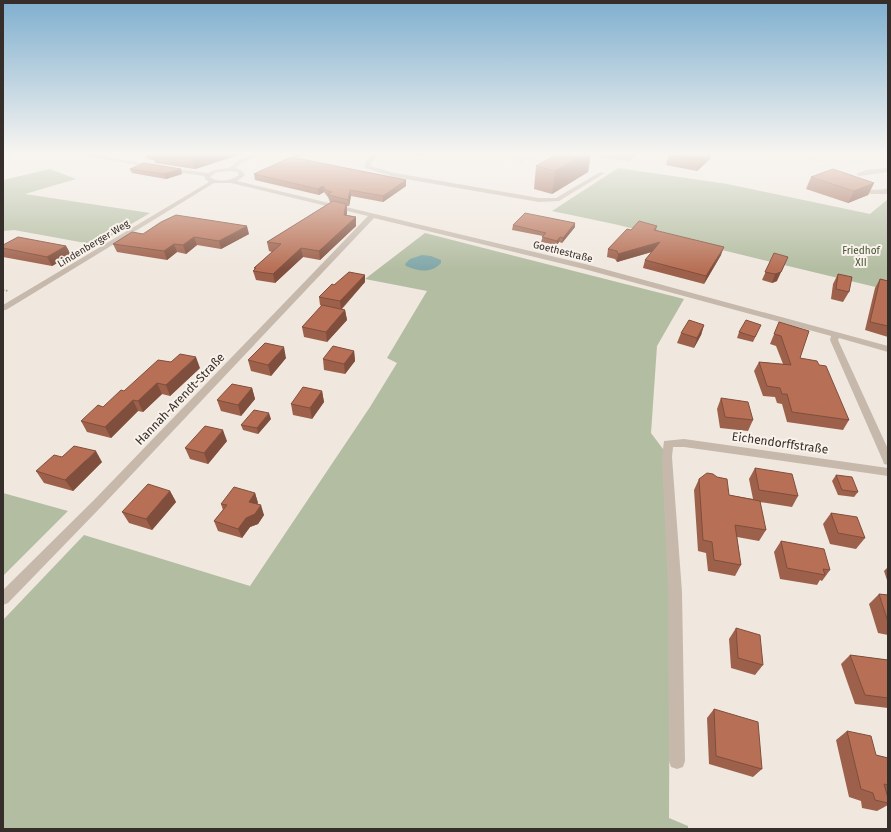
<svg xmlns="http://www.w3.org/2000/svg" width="891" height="832" font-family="'Fira Sans',sans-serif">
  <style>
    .green { fill: #b3bda1 }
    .water { fill: #82a7a9 }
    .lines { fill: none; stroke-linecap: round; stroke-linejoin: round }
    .path-far1 { stroke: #b2a397; stroke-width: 1.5; stroke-dasharray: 1 1; stroke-linecap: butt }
    .path { stroke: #b2a397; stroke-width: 2; stroke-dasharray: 1.5 1.5; stroke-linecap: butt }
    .minor { fill: #c6b9ac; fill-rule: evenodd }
    .wall { fill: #9d604a }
    .shaded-wall { fill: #804e3c }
    .building { fill: #b77056; stroke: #804e3c }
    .labels { text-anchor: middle; stroke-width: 4; stroke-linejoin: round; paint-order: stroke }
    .far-street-label { font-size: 10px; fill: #362e2a; stroke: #f8f2eb }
    .far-park-label { font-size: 10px; fill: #445131; stroke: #f8f2eb }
    .street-label { font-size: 12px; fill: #362e2a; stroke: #f8f2eb }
  </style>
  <rect width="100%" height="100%" fill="#f0e8df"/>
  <g class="green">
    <polygon points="606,152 638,152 629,162 601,157"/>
    <polygon points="618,168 727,184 870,214 888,199 888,290 614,224 552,211"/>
    <polygon points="50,169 76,179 25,194 150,213 94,246 90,245 91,244 14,230 3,231 3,180"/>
    <polygon points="425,233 684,299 657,346 651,433 663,449 670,589 669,818 688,826 688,829 3,829 3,620 84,535 250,586 370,407 397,363 387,358 427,291 365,279"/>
    <polygon points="3,493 68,511 3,576"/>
  </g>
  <path class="water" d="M422,255L431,256L441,260V263C431,274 418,271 406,266L405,264L410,259Z"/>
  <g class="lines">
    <g class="path-far1">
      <polyline points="486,152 547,162"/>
      <polyline points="803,152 807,157 822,162"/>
      <polyline points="520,163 524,159"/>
    </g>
    <polyline class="path" points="3,290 8,291"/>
    <g class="minor">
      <polygon points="9,152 20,152 3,157 3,153"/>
      <polygon points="68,152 80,152 156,166 153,168"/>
      <path d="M260,152H267L243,162L235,168L241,170L245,175L237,181L589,265L888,346V352L839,338L838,340L888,449V465L884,464L883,461L830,340L831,336L584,269L374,218L102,506L8,603L3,605V590L94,500L368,216L231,183H214L6,310H3V305L209,182L205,179L204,176L169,171L166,169L167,168L208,173L214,170L229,168L239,160ZM231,171L237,172L239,175C231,181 219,183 210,177L217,172Z"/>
      <polygon points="369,152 374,152 376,156 370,166 395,173 539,198 556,198 600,172 605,173 559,201 539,202 394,177 365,168 366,162 370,156"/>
      <polygon points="842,152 888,152 888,156 844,153"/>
      <polygon points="888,168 888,172 859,176 856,174 866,170"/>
      <path d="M888,188V193L886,194H869L866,192C872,188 881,191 888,188Z"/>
      <polygon points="684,439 888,468 888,476 684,447 673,447 672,457 682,592 685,761 683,767 677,769 671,767 669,761 668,592 662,457 664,441"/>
    </g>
  </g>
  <g class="wall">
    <polygon points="145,152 248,152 195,169 155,163 154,160 147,159"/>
    <polygon points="281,152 309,152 296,157"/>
    <polygon points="407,152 430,152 421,156"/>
    <polygon points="561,152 591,152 588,172 552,194 534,189 536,166"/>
    <polygon points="780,152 801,152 800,154"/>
    <polygon points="669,154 710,159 697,171 666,165"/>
    <polygon points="130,169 181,169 182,174 166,179 132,173"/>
    <polygon points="254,174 406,180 406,186 383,202 351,196 349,206 347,206 347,215 356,217 356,226 320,260 303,257 275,283 256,280 253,271 255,269 254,268 272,252 269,251 267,242 331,202 330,202 328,197 327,196 324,192 319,195 255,180"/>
    <polygon points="811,177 874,183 868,195 848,203 806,189"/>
    <polygon points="513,225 575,227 562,243 559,242 557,245 541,242 543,236 512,230"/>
    <polygon points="657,226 656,230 721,255 704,284 643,268 645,260 652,252 617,262 615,259 607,257 608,249 631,230"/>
    <polygon points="143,234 249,234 221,249 197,245 186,254 177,252 167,260 117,252 113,244"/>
    <polygon points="3,245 66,246 71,255 52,266 3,257"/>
    <polygon points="774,253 777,281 772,283 762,280"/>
    <polygon points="838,274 849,292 843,302 831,299 833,284"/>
    <polygon points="365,275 365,282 342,309 345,310 347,320 327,342 304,337 302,327 322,306 320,305 319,297 334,285"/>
    <polygon points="880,279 888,281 888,337 865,330 875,288"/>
    <polygon points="779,322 800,358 819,365 849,420 843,430 787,422 782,404 777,403 775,397 763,396 754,371 759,362 783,364 776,346 770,344"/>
    <polygon points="704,325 701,335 694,348 677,343 681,333"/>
    <polygon points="761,325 753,342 737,338 739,332"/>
    <polygon points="354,351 355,361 345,374 324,370 323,359"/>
    <polygon points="286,358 271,376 251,371 248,360"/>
    <polygon points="200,368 170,396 162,394 143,412 138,411 111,438 87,432 81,421 103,407 124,391"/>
    <polygon points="252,388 255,399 241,416 221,411 217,400"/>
    <polygon points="322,391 324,402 312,419 293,415 291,404"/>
    <polygon points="721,398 753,420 748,431 720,428 717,409"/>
    <polygon points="271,419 258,434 243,430 241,425"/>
    <polygon points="227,441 208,464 190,459 185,448"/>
    <polygon points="62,457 102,462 73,491 44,483 36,471"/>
    <polygon points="755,468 798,496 792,507 760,502 766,530 759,541 737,537 741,565 735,576 708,571 706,553 698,551 694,490 699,479 729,495 753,499 749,479"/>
    <polygon points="836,475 858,492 854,497 838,495 832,481"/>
    <polygon points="170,491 176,502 152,530 129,523 122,512"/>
    <polygon points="255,493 258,503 257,504 264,515 258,524 250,527 242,538 218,531 214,521 223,510 221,504"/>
    <polygon points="831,513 865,538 856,549 830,544 823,524"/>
    <polygon points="781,541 830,570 822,581 820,580 817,585 780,579 774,552"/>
    <polygon points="888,567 888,583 884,571"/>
    <polygon points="879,594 888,595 888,635 878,633 869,604"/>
    <polygon points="736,628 763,665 755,675 731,668 729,639"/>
    <polygon points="850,655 888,660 888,708 855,704 841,664"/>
    <polygon points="714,709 762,769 753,777 709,764 707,718"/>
    <polygon points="847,731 876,755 888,758 888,805 877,811 862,808 861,801 849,797 836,740"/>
  </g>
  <g class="shaded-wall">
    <polygon points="200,152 248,152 195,169 191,155"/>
    <polygon points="295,152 309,152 296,157"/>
    <polygon points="421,152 430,152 421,156"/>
    <polygon points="587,152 591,152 588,172 552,194 555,171"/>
    <polygon points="708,152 712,152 710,159 697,171 700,160"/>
    <polygon points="181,169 182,174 166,179 164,174"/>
    <polygon points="406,180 406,186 383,202 383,196"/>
    <polygon points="874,183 868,195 848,203 854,191"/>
    <polygon points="323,186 324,192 319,195 318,189"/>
    <polygon points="350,190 351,196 349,206 348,200"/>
    <polygon points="346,204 347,213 345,224 344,215"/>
    <polygon points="356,217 356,226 320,260 319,251"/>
    <polygon points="575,223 575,227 562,243 563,238"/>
    <polygon points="247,226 249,234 221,249 219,241"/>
    <polygon points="194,237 197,245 186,254 183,245"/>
    <polygon points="560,237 559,242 557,245 557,241"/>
    <polygon points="660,242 658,250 617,262 618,254"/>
    <polygon points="174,244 177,252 167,260 164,251"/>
    <polygon points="66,246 71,255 52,266 47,257"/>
    <polygon points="724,247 721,255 704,284 706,276"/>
    <polygon points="301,248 303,257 275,283 273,274"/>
    <polygon points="788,257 777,281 772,283 775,274"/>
    <polygon points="365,275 365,282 341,309 340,301"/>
    <polygon points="345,310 347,320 327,342 326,332"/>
    <polygon points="704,325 701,335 694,348 697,338"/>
    <polygon points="284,347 286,358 271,376 268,365"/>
    <polygon points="354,351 355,361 345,374 344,364"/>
    <polygon points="196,357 200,368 170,396 166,385"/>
    <polygon points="157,383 162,394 143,412 138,401"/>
    <polygon points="252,388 255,399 241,416 238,405"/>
    <polygon points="322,391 324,402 312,419 310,408"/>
    <polygon points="133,400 138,411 111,438 105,427"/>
    <polygon points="269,413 271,419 258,434 257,428"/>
    <polygon points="223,430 227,441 208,464 204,453"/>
    <polygon points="96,451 102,462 73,491 65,480"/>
    <polygon points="170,491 176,502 152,530 146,519"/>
    <polygon points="255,493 258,503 252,511 249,502"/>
    <polygon points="261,505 264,515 258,524 250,527 242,538 238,529 246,518"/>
  </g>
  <g class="building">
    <polygon points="174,152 200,152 191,155"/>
    <polygon points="561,152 587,152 555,171 536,166"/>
    <polygon points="671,152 708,152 700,160 669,154"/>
    <polygon points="291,157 406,180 383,196 350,190 348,200 329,195 328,194 332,192 326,190 323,186 318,189 254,174"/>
    <polygon points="144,163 181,169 164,174 130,169"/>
    <polygon points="833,169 874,183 854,191 811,177"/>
    <polygon points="333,201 346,204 344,215 356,217 319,251 301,248 273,274 253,271 256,268 254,268 281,244 267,242"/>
    <polygon points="525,213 575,223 563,238 560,237 557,241 542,237 546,233 513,225"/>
    <polygon points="176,215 247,226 219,241 194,237 183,245 174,244 164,251 113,244 132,232 143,234 161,222"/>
    <polygon points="639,221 657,226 654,230 724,247 706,276 645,260 660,242 618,254 617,251 608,249 627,229 631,230"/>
    <polygon points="18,237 66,246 47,257 3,248 3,245"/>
    <polygon points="774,253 788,257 781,272 775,274 765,272"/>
    <polygon points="349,272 365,275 340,301 319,297 332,284 334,285"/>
    <polygon points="838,274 852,277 849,292 836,289"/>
    <polygon points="880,279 888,281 888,326 870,322"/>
    <polygon points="322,305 345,310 326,332 302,327"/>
    <polygon points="689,320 704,325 697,338 681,333"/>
    <polygon points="746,320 761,325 755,337 739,332"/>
    <polygon points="779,322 809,331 800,358 817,361 819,365 826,366 849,420 792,412 787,394 782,394 780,388 767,386 759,362 791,365 781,336 774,334"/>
    <polygon points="265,343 284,347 268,365 248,360"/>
    <polygon points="333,346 354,351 344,364 323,359"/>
    <polygon points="180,354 196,357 166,385 157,383 138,401 133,400 105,427 81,421 98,405 103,407 121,390 124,391 158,360 171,362"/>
    <polygon points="232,384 252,388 238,405 217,400"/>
    <polygon points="303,387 322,391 310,408 291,404"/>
    <polygon points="721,398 748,402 753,420 725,417"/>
    <polygon points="254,410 269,413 257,428 241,425"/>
    <polygon points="205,426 223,430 204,453 185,448"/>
    <polygon points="74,446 96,451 65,480 36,471 54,455 62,457"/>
    <polygon points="755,468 792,474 798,496 759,490"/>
    <polygon points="707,473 713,474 717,477 727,479 729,495 760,501 766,530 735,525 741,565 714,560 712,542 703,540 699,479"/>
    <polygon points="836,475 852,477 858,492 842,490"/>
    <polygon points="148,484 170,491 146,519 122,512"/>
    <polygon points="234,487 255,493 249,502 261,505 255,514 246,518 238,529 214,521 227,505 221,504"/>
    <polygon points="831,513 857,517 865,538 838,533"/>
    <polygon points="781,541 824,549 830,570 823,569 825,575 787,568"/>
    <polygon points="879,594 888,595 888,622"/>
    <polygon points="736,628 760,635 763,665 738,658"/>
    <polygon points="850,655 888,660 888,698 865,695"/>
    <polygon points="714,709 758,722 762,769 716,756"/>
    <polygon points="847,731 871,736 876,755 888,758 888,785 884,784 888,798 888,803 875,800 873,793 861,789"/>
  </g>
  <linearGradient id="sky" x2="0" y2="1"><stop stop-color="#7fafcf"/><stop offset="0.57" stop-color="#f8f5f1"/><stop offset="1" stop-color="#f8f5f1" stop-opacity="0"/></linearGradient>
  <rect width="891" height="269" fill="url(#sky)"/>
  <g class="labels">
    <g class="far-street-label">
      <text transform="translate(93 243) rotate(-31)" y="4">Lindenberger Weg</text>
      <text transform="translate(563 251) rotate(14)" y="4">Goethestraße</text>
    </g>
    <g class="far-park-label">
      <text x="861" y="254">Friedhof<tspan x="861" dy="12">XII</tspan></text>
    </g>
    <g class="street-label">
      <text transform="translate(180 399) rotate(-46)" y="4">Hannah-Arendt-Straße</text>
      <text transform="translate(780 443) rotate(8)" y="4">Eichendorffstraße</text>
    </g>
  </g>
  <rect width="891" height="832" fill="none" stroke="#362e2a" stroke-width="8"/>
</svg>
